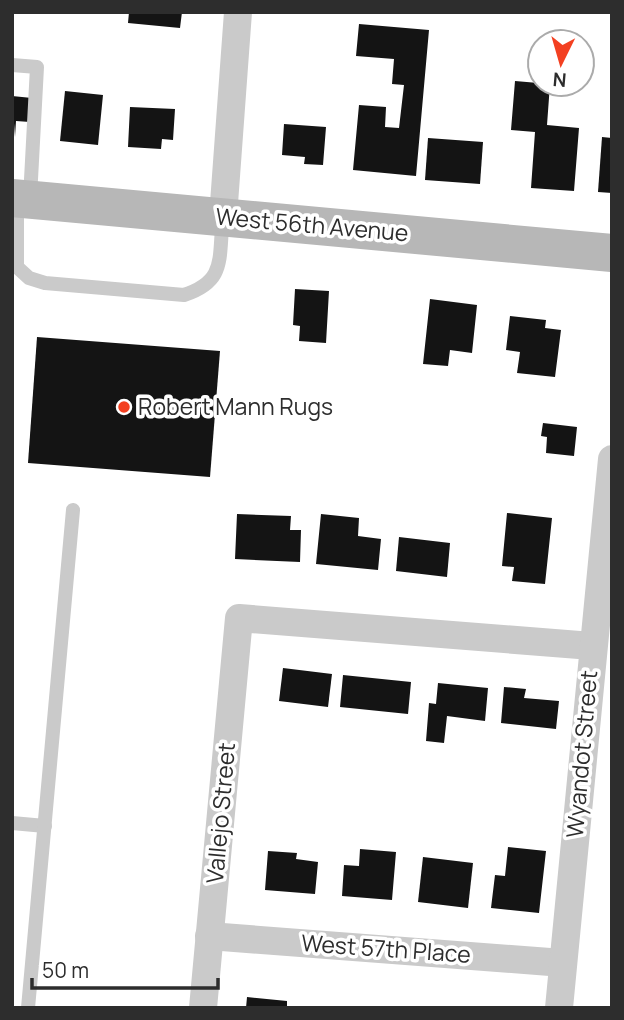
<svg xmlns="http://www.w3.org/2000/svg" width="624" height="1020" font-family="Manrope,sans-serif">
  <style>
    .building { fill: #141414 }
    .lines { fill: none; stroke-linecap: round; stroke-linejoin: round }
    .lane { stroke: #cacaca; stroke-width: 14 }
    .street { stroke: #cacaca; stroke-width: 28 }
    .secondary { stroke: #b7b7b7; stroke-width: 38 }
    .poi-dot { fill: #f34021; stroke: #fff; stroke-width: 2.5 }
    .labels { text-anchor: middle; stroke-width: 7; stroke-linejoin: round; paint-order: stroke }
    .street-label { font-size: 23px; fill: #2d2d2d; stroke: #fff }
    .poi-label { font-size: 23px; fill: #2d2d2d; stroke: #fff; text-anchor: start }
  </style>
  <rect width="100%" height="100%" fill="#fff"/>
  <g class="building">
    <polygon points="129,12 182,12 180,28 128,23"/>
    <polygon points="359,24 429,30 416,176 353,170 359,105 386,107 385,127 399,128 404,85 392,84 394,59 356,56"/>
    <polygon points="515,81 550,84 547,125 579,128 574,191 531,188 535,132 511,130"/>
    <polygon points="65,91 103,95 98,145 60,141"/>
    <polygon points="12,96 32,98 30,122 16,121 15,137"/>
    <polygon points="130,107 175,109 173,140 162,139 161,149 128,147"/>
    <polygon points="284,124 326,127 323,165 304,164 305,157 282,155"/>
    <polygon points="602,137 612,138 612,193 598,192"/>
    <polygon points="428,138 483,142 480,184 425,180"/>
    <polygon points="295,289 329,291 326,343 299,341 300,326 293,325"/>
    <polygon points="430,299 477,305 472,353 450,350 448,366 423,364"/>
    <polygon points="510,316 546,320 545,328 561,330 555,377 517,373 520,352 506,350"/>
    <polygon points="37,337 220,351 210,477 28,463"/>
    <polygon points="543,423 577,427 574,456 546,453 547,437 541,436"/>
    <polygon points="507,513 552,518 545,584 512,581 514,567 502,566"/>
    <polygon points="237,514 291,516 290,530 301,530 300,562 235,559"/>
    <polygon points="321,514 359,518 358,536 381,539 378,570 316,564"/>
    <polygon points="399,537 450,543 447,577 396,571"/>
    <polygon points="283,668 332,674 328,707 279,701"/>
    <polygon points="343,675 411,682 408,714 340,707"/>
    <polygon points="438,683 488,688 485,721 447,716 444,743 426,741 429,703 436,704"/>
    <polygon points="504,687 526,689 524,698 559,701 556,729 501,723"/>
    <polygon points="508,847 546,851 539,913 491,908 495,875 505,876"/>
    <polygon points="360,849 396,852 392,900 342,896 344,865 359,866"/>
    <polygon points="268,851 297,853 296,859 318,862 315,894 265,890"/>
    <polygon points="423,857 473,863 468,908 418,902"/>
    <polygon points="247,997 287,1001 287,1008 246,1008"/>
  </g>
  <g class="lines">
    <g class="lane">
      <polyline points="12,65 37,67 30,198"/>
      <path d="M17,199V267L29,278L45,283L184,295C227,281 218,258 223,219"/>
      <polyline points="12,823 45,826"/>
      <polyline points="28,1008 73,510"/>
    </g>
    <g class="street">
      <polyline points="223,217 238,12"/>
      <polyline points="209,936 563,963"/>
      <polyline points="203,1008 239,618 592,646"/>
      <polyline points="559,1008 612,459"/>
    </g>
    <polyline class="secondary" points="12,198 612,253"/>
  </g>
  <circle class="poi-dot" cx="124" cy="407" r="7"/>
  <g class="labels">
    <g class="street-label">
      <text transform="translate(312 225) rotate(5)" y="8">West 56th Avenue</text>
      <text transform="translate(582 754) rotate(-85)" y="8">Wyandot Street</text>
      <text transform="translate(221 813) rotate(-85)" y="8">Vallejo Street</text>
      <text transform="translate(386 949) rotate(4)" y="8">West 57th Place</text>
    </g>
    <g class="poi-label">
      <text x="138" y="415">Robert Mann Rugs</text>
    </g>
  </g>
  <rect width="624" height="1020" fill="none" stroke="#2d2d2d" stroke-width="28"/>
  <g transform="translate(561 63) rotate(185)"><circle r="33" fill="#ffffff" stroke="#ababab" stroke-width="2"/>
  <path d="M0-5L12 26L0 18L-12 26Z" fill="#f34021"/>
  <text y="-10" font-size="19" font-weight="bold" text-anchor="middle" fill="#2d2d2d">N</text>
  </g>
  <path d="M32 978v10h186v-10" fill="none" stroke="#2d2d2d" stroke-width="3.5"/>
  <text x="42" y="978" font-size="21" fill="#2d2d2d" stroke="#ffffff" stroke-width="5" paint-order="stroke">50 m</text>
</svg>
